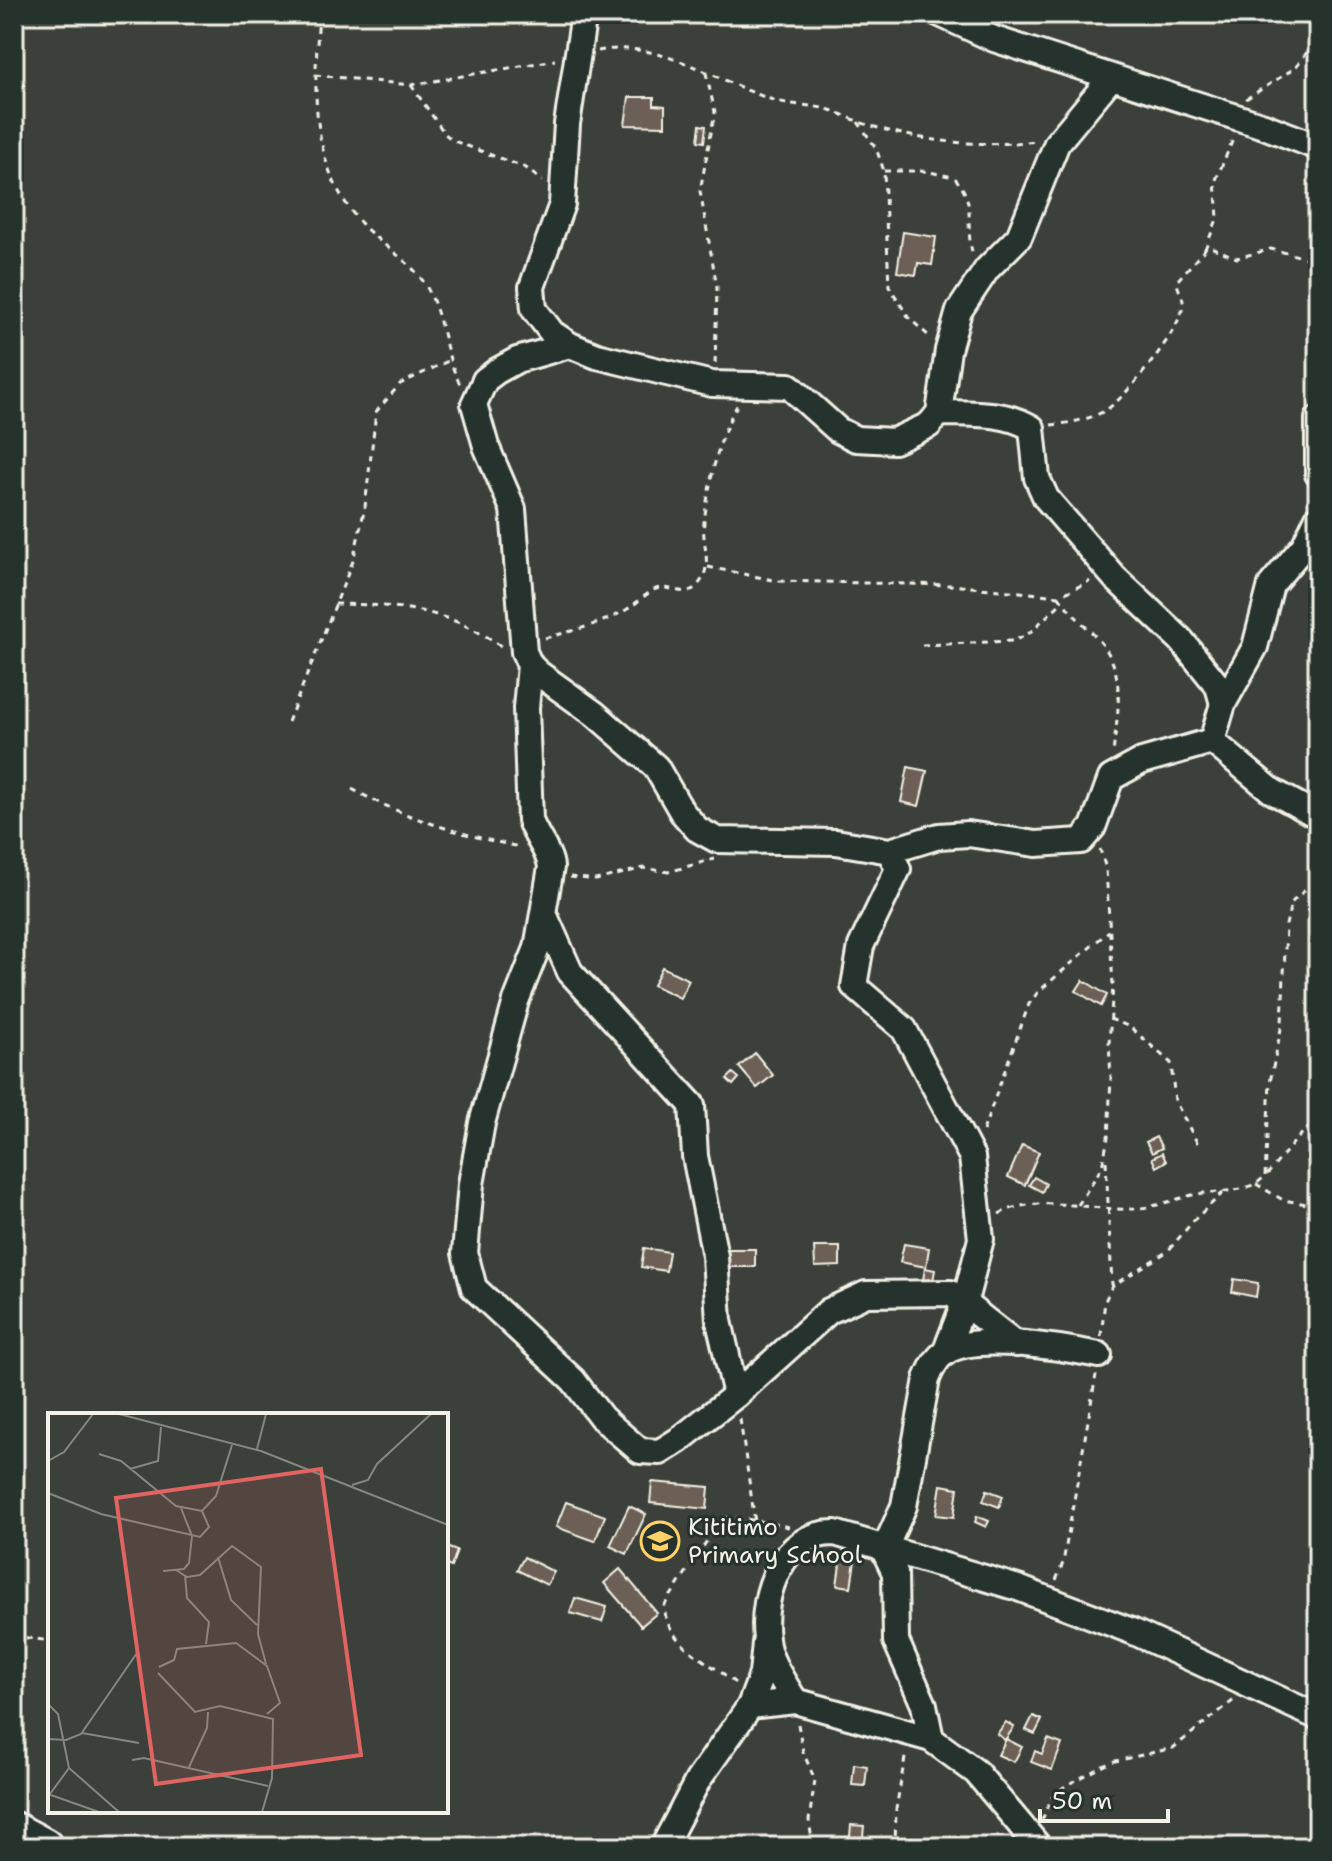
<svg xmlns="http://www.w3.org/2000/svg" width="1332" height="1861" font-family="'Shantell Sans',sans-serif">
  <style>
    .building { fill: #6c6157; stroke: #f4f1e8; stroke-width: 2 }
    .lines { fill: none; stroke-linecap: round; stroke-linejoin: round }
    .minor-casing { stroke: #f4f1e8; stroke-width: 30 }
    .highway-casing { stroke: #f4f1e8; stroke-width: 42 }
    .path { stroke: #f4f1e8; stroke-width: 3; stroke-dasharray: 6 6; stroke-linecap: butt }
    .minor { stroke: #26332d; stroke-width: 24 }
    .highway { stroke: #26332d; stroke-width: 36 }
    .labels { text-anchor: middle; stroke-width: 6; stroke-linejoin: round; paint-order: stroke }
    .poi-label { font-size: 24px; fill: #f4f1e8; stroke: #26332d; text-anchor: start }
    .inset-road { fill: none; stroke: #858780; stroke-width: 2 }
    .view { fill: #df6462; fill-opacity: 0.15; stroke: #df6462; stroke-width: 4 }
    .inset-edge { fill: none; stroke: #f4f1e8; stroke-width: 4 }
  </style>
  <rect width="100%" height="100%" fill="#3b413a"/>
  <filter id="ink" filterUnits="userSpaceOnUse"><feTurbulence type="fractalNoise" baseFrequency=".0125" numOctaves="2"/><feDisplacementMap in="SourceGraphic" scale="16" xChannelSelector="R" yChannelSelector="G"/><feConvolveMatrix kernelMatrix="1 2 1 2 8 2 1 2 1" color-interpolation-filters="sRGB"/></filter>
  <g filter="url(#ink)">
    <g class="building">
      <polygon points="629,97 654,97 654,105 665,106 665,126 625,125"/>
      <polygon points="700,125 706,126 704,142 698,141"/>
      <polygon points="903,232 936,237 932,265 918,263 916,275 897,272"/>
      <polygon points="908,767 927,771 919,806 901,802"/>
      <polygon points="662,967 689,980 680,998 653,985"/>
      <polygon points="1083,980 1107,995 1101,1006 1076,991"/>
      <polygon points="755,1053 773,1075 757,1088 739,1067"/>
      <polygon points="733,1073 739,1078 733,1085 727,1079"/>
      <polygon points="1156,1137 1162,1148 1152,1153 1146,1142"/>
      <polygon points="1022,1145 1039,1152 1025,1185 1008,1177"/>
      <polygon points="1162,1153 1166,1161 1156,1167 1152,1158"/>
      <polygon points="1034,1177 1046,1184 1042,1192 1029,1185"/>
      <polygon points="904,1244 929,1248 926,1267 900,1262"/>
      <polygon points="814,1247 840,1247 840,1266 815,1267"/>
      <polygon points="644,1248 669,1252 666,1271 641,1267"/>
      <rect x="728" y="1249" width="27" height="18"/>
      <polygon points="925,1268 935,1270 933,1281 923,1280"/>
      <polygon points="1234,1279 1258,1283 1256,1297 1232,1292"/>
      <polygon points="652,1482 709,1487 707,1509 650,1503"/>
      <polygon points="941,1485 958,1488 954,1517 936,1515"/>
      <polygon points="987,1490 1003,1496 999,1507 983,1501"/>
      <polygon points="566,1502 605,1516 595,1541 556,1527"/>
      <polygon points="629,1506 646,1514 627,1554 610,1546"/>
      <polygon points="977,1516 989,1521 986,1527 975,1522"/>
      <polygon points="446,1547 457,1551 451,1567 446,1565"/>
      <polygon points="524,1557 554,1572 547,1585 517,1570"/>
      <polygon points="841,1558 855,1561 851,1587 837,1585"/>
      <polygon points="620,1569 657,1613 641,1626 604,1583"/>
      <polygon points="575,1598 607,1607 602,1622 570,1613"/>
      <polygon points="1033,1716 1042,1720 1035,1734 1026,1730"/>
      <polygon points="1006,1722 1014,1727 1005,1740 997,1734"/>
      <polygon points="1006,1739 1022,1747 1014,1762 998,1755"/>
      <polygon points="1048,1739 1062,1744 1052,1770 1031,1762 1035,1751 1042,1754"/>
      <polygon points="854,1764 867,1766 865,1786 852,1785"/>
      <polygon points="851,1825 864,1826 862,1847 849,1847"/>
    </g>
    <g class="lines">
      <g class="minor-casing">
        <g id="minor">
          <polyline points="584,14 567,124 562,204 532,287 534,309 552,333 570,345 597,356 712,384 789,386 838,430 856,439 894,441 929,425 939,413 948,350 959,311 987,269 1019,237 1057,143 1110,79"/>
          <polyline points="940,14 994,39 1264,126 1318,147"/>
          <polyline points="570,345 517,360 497,371 485,380 474,404 486,446 513,509 524,652 530,665 538,673 595,714 656,767 682,812 697,829 717,840 836,842 890,851 939,836 968,834 1036,844 1081,841 1093,827 1111,778 1142,761 1212,741"/>
          <path d="M939,413C969,414 1005,411 1032,428L1037,478L1046,498L1115,578L1181,640L1218,686L1223,704"/>
          <polyline points="1318,419 1318,474"/>
          <polyline points="1318,517 1304,546 1271,585 1255,647 1223,704 1212,741 1272,791 1318,816"/>
          <path d="M530,665L526,708L530,820C535,836 550,852 551,867L537,948L516,1001L482,1123L471,1184L465,1253L474,1288L573,1380L602,1418L640,1451L660,1452L679,1440L736,1395L829,1311L866,1294L951,1293L1016,1344"/>
          <polyline points="890,851 898,869 861,946 854,986 904,1029 972,1157 981,1239 965,1301 945,1353"/>
          <polyline points="545,916 570,972 692,1105 695,1156 715,1256 719,1321 736,1395"/>
          <path d="M795,1701C784,1682 768,1661 766,1639C760,1594 783,1532 835,1533L1018,1588L1134,1632L1318,1717"/>
          <polyline points="750,1706 762,1674 765,1643"/>
          <path d="M931,1739L924,1705L896,1641L895,1573L884,1550L904,1506L927,1379C931,1369 935,1360 944,1353C973,1332 1064,1348 1099,1355"/>
          <polyline points="663,1847 698,1780 750,1706 795,1701 931,1739 976,1772 1039,1847"/>
        </g>
      </g>
      <g class="highway-casing">
        <polyline id="highway" points="14,1831 44,1847"/>
      </g>
      <g class="path">
        <path d="M319,14C314,89 308,163 361,223C379,244 407,258 423,281C443,311 443,352 460,384"/>
        <path d="M598,51C658,39 715,80 770,99C790,106 810,104 830,110C845,115 859,123 875,127C929,143 982,147 1037,141"/>
        <polyline points="706,73 715,112 700,191 717,287 715,366"/>
        <polyline points="315,75 411,85 555,60"/>
        <polyline points="411,85 445,134 454,141 526,168 542,181"/>
        <polyline points="1246,99 1295,68 1318,38"/>
        <polyline points="858,122 876,148 884,171 889,286 909,318 931,338"/>
        <path d="M884,171H924L954,177C979,205 963,222 973,255"/>
        <polyline points="1205,249 1218,217 1215,182 1234,137"/>
        <path d="M1051,425C1070,423 1089,420 1106,410C1126,398 1182,328 1183,305C1184,296 1177,290 1177,281L1205,249L1213,248L1237,258L1271,249L1318,261"/>
        <polyline points="708,567 778,581 951,585 1059,596 1090,581"/>
        <path d="M1059,596C1069,612 1085,625 1098,639C1128,672 1117,714 1113,754"/>
        <path d="M335,604C398,605 450,609 502,647"/>
        <path d="M545,638C572,631 602,624 626,610C636,604 645,594 656,589C670,584 685,599 697,586C715,567 701,544 704,522C709,484 718,436 738,404"/>
        <polyline points="922,645 1013,641 1027,635 1062,602"/>
        <polyline points="288,722 353,561 365,507 376,412 400,384 448,361"/>
        <path d="M352,789C405,818 462,835 520,847"/>
        <polyline points="570,877 596,880 644,868 668,872 714,859"/>
        <polyline points="1110,1019 1130,1027 1171,1063 1175,1101 1200,1148"/>
        <polyline points="983,1131 1029,1004 1038,992 1109,931"/>
        <polyline points="1106,1161 1112,1285"/>
        <polyline points="1265,1176 1270,1082 1282,1024 1286,925 1291,903 1318,878"/>
        <polyline points="1256,1184 1283,1200 1318,1206"/>
        <polyline points="1078,1205 1102,1167 1108,1138 1111,1078 1109,1043 1113,985 1106,869 1100,849"/>
        <path d="M999,1214C1038,1193 1089,1211 1132,1209C1152,1208 1173,1200 1192,1195C1212,1191 1235,1193 1253,1185C1273,1176 1290,1138 1318,1121"/>
        <polyline points="1101,1336 1105,1301 1112,1286 1168,1251 1194,1220 1226,1190"/>
        <polyline points="740,1419 755,1522"/>
        <polyline points="1056,1580 1063,1563 1096,1375"/>
        <polyline points="14,1636 50,1641"/>
        <path d="M735,1683C709,1660 667,1647 664,1606L722,1518C730,1515 777,1524 789,1527"/>
        <polyline points="798,1724 803,1752 815,1780 809,1820 813,1847"/>
        <polyline points="1042,1820 1052,1797 1065,1786 1111,1762 1173,1748 1234,1700"/>
        <polyline points="895,1847 896,1809 906,1752"/>
      </g>
      <use href="#minor" class="minor"/>
      <use href="#highway" class="highway"/>
    </g>
  </g>
  <defs>
    <g id="school-ring" transform="scale(2)"><circle r="9.5" fill="#26332d" stroke="#ffd166" stroke-width="1.5"/><path d="M0-5L7-2L0 1L-7-2ZM-4 1L0 2.5L4 1V4Q0 6-4 4Z" fill="#ffd166"/></g>
  </defs>
  <g fill-rule="evenodd">
    <use href="#school-ring" x="660" y="1541"/>
  </g>
  <g class="labels">
    <g class="poi-label">
      <text x="688" y="1535">Kititimo<tspan x="688" dy="28">Primary School</tspan></text>
    </g>
  </g>
  <g transform="translate(48 1413)">
    <rect width="400" height="400" fill="#3b413a"/>
    <path class="inset-road" d="M71,1L213,38L400,112M209,36L218,1M51,41L73,48L128,93L154,98L168,83L184,32M0,48L16,39L45,1M82,56L110,48L113,14M304,72L320,67L329,51L383,1M0,80L53,101L152,124L161,114L154,98M170,144L183,187L209,212M128,157L139,164L152,162L184,133L213,154L210,221L218,251M115,158L136,156L141,150L144,123L133,95M137,162L139,185L161,209L158,231M111,254L126,247L129,236L188,230L219,253L232,290L219,301M110,260L147,299L172,293L225,306L224,365L214,399M0,291L10,301L21,355L71,399M34,320L91,330M0,326L18,327L33,321L89,240M84,347L96,345L220,373M141,354L159,315L160,299M0,381L51,399M2,381L21,355"/>
    <path class="view" d="M273,56L313,342L108,371L68,85Z"/>
    <rect width="400" height="400" class="inset-edge"/>
  </g>
  <rect width="1332" height="1861" fill="none" stroke="#26332d" stroke-width="48"/>
  <rect x="24" y="24" width="1284" height="1813" fill="none" stroke="#f4f1e8" stroke-width="3" filter="url(#ink)"/>
  <path d="M1040 1809v12h128v-12" fill="none" stroke="#f4f1e8" stroke-width="4"/>
  <text x="1052" y="1809" font-size="24" fill="#f4f1e8" stroke="#26332d" stroke-width="6" paint-order="stroke">50 m</text>
</svg>
